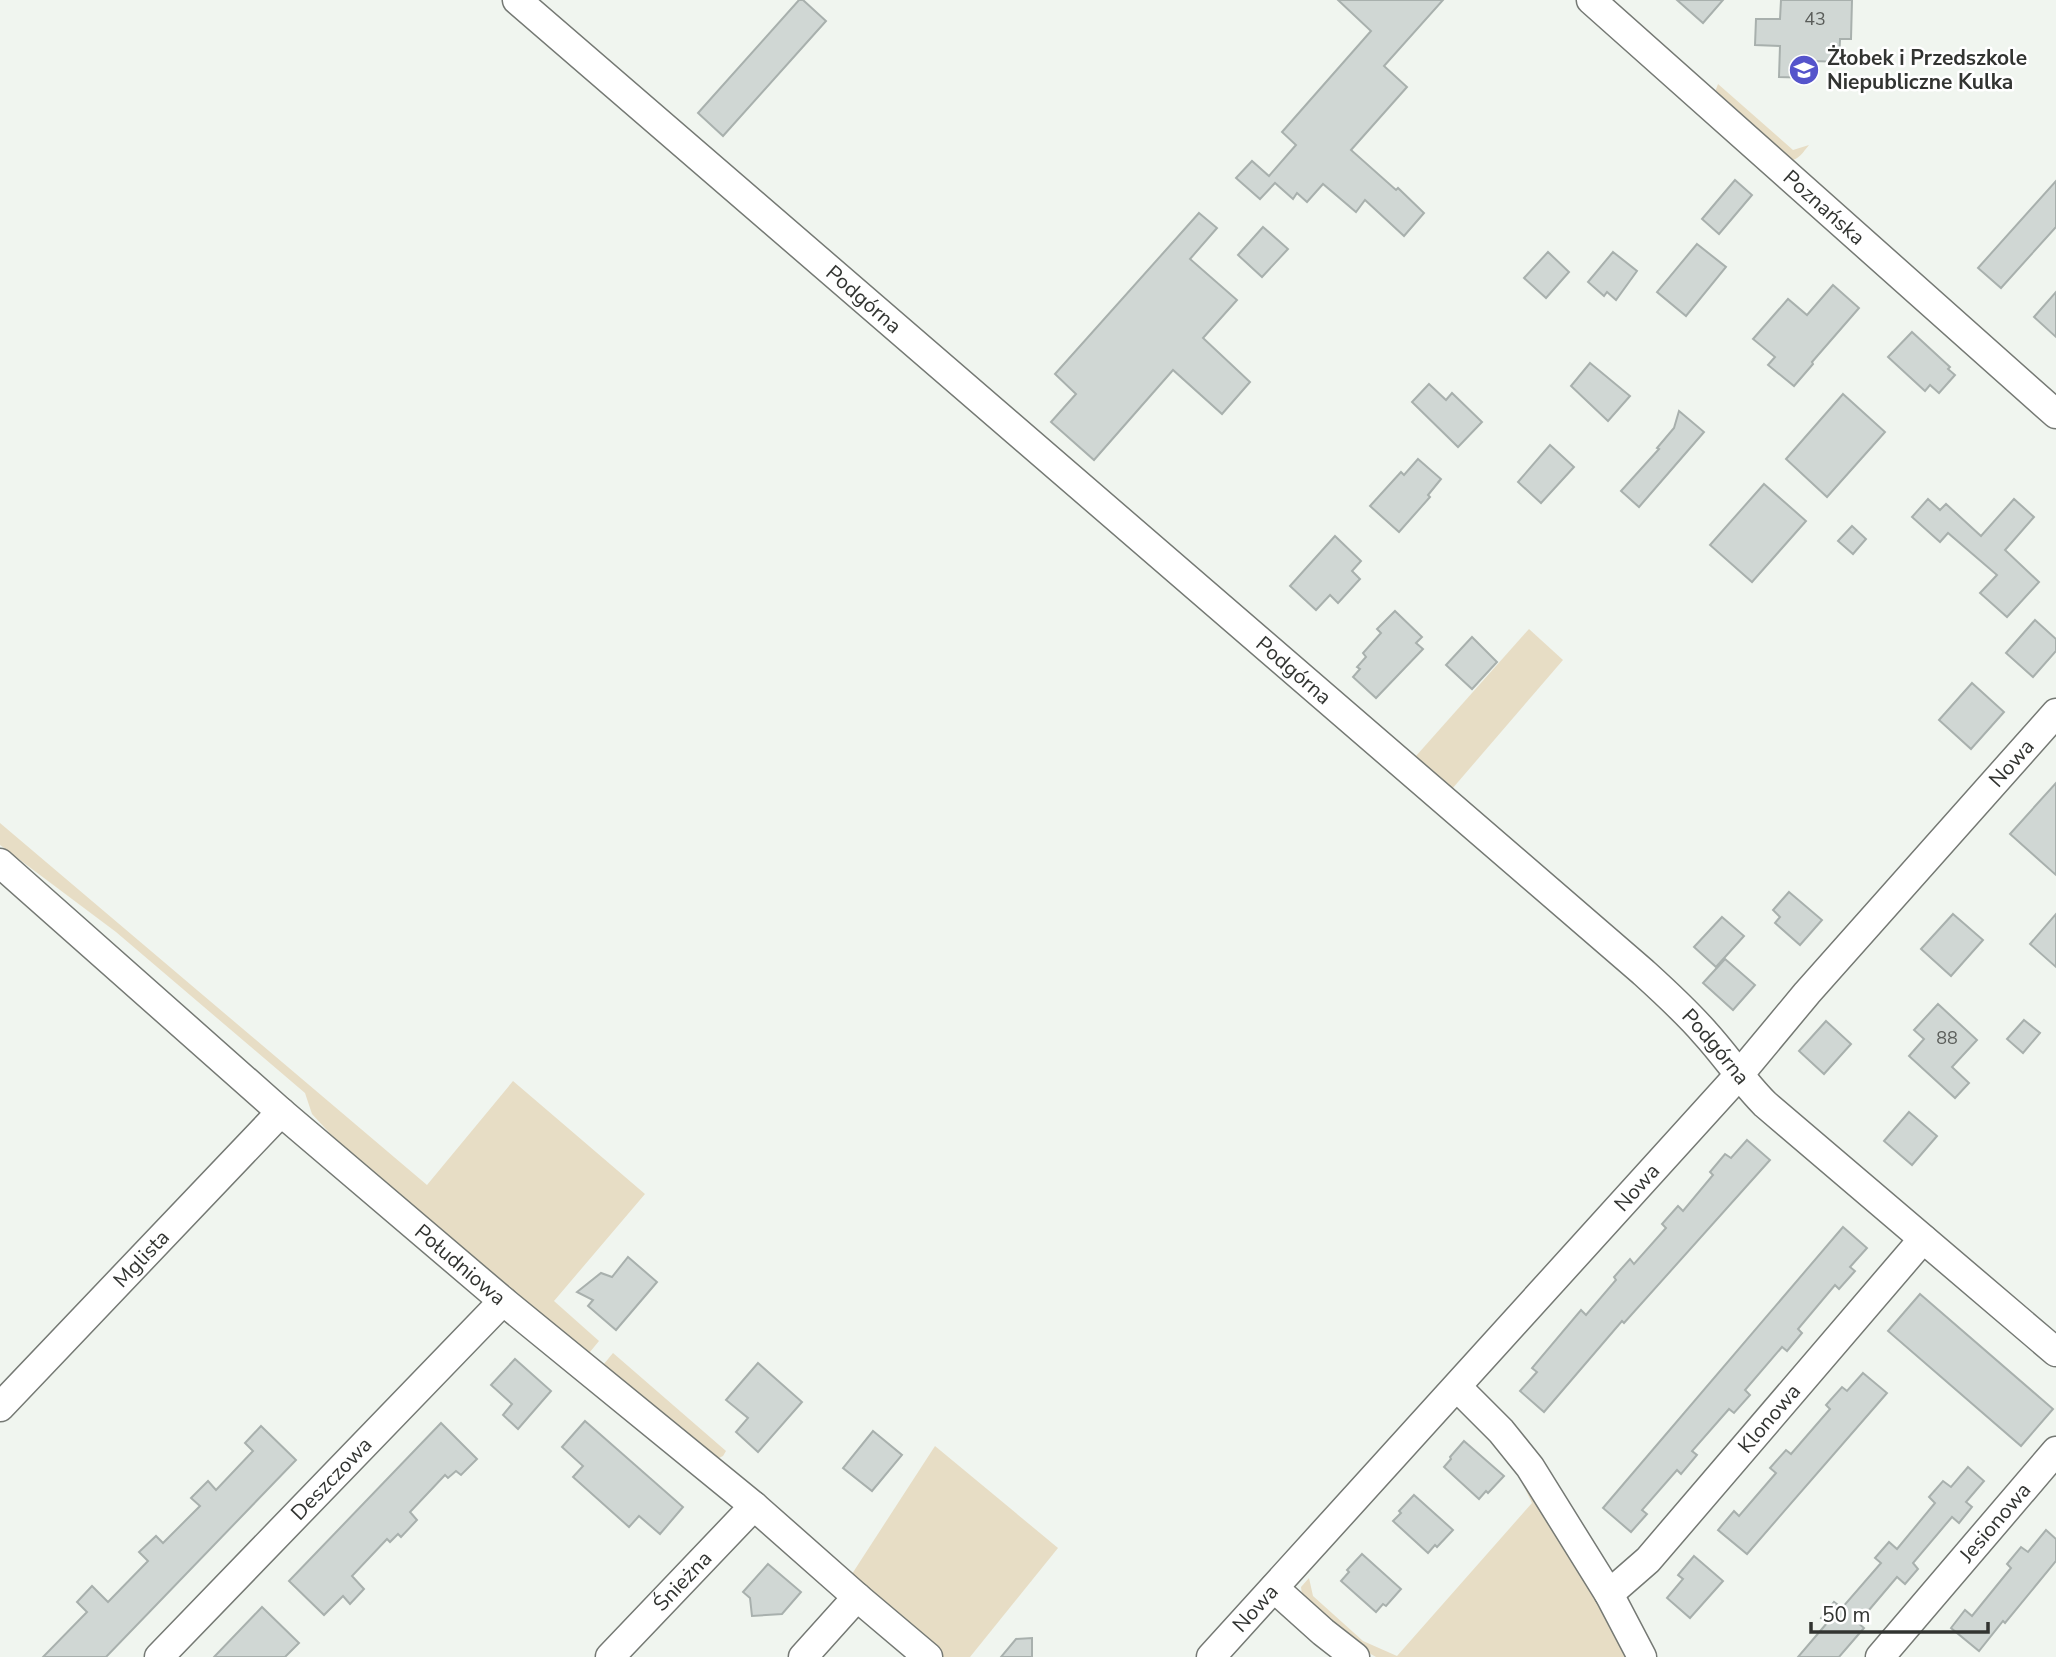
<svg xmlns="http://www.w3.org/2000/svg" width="2056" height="1657" font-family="'Nunito Sans',sans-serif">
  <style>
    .green { fill: #e7ddc5 }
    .building { fill: #d0d7d4; stroke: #a8b0ad; stroke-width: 2 }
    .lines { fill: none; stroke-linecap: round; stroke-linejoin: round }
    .street-casing { stroke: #757974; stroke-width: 31 }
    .street { stroke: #fff; stroke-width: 28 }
    .labels { text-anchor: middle; stroke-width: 5; stroke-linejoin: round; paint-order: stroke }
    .number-label { font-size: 18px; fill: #5a5d5a }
    .poi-label { font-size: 21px; font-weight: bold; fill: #323431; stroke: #fff; text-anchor: start }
    .street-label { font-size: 21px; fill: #323431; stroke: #fff }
  </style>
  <rect width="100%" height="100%" fill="#f0f5ef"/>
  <g class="green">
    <path d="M1718,84L1793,150L1809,145C1803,152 1799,160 1789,161L1715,92Z"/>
    <polygon points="1529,629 1563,660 1452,789 1416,756"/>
    <polygon points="0,823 427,1185 513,1081 645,1194 554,1301 599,1341 585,1358 375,1182 312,1114 305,1093 116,932 0,845"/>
    <polygon points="613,1353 726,1451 723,1456 715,1460 599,1370"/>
    <polygon points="935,1446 1058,1548 970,1657 939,1657 850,1577"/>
    <polygon points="1514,1466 1537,1499 1631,1657 1376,1657 1362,1649 1302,1595 1301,1587 1309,1578 1313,1596 1363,1641 1397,1656 1532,1503"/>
  </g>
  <g class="building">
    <polygon points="799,0 803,0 826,21 723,136 698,113"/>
    <polygon points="1338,0 1443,0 1384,66 1407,87 1351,150 1396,190 1398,188 1424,213 1404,236 1365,200 1356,212 1323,184 1307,202 1297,193 1293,199 1275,183 1260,199 1236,178 1252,161 1269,176 1296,145 1282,132 1371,31"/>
    <polygon points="1677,0 1723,0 1703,23"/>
    <polygon points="1781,0 1852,0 1851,39 1840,39 1839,62 1814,61 1814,78 1779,77 1780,46 1755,45 1756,19 1780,19"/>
    <polygon points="1735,180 1752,195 1719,234 1702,219"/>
    <polygon points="2056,181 2056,227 2001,288 1978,268"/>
    <polygon points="1199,213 1217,228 1190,259 1237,300 1203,338 1250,382 1222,414 1173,370 1094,460 1051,422 1076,394 1055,374"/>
    <polygon points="1263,227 1288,249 1262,277 1238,255"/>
    <polygon points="1697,244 1726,267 1686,316 1657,292"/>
    <polygon points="1548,252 1569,272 1546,298 1524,278"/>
    <polygon points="1613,252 1637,271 1616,300 1607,292 1604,296 1588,282"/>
    <polygon points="1833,285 1859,308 1812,362 1813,364 1794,386 1768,365 1775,357 1753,339 1788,299 1807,315"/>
    <polygon points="2056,292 2056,337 2034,317"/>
    <polygon points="1912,332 1950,367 1948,369 1955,375 1939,393 1930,385 1925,391 1888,357"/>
    <polygon points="1590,363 1630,396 1608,421 1571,386"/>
    <polygon points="1429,384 1446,400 1452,393 1482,422 1458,447 1412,402"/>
    <polygon points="1843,394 1885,432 1827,497 1786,459"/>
    <polygon points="1679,411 1704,432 1639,507 1621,491 1659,449 1657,448 1674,428"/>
    <polygon points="1550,445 1574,467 1541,503 1518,482"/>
    <polygon points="1418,459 1441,479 1428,495 1430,497 1399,532 1370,506 1401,472 1404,475"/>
    <polygon points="1764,484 1806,521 1752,582 1710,545"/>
    <polygon points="1928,499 1940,510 1946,504 1981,536 2014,499 2034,517 2005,550 2039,582 2007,617 1980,593 1997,575 1948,533 1940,542 1912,517"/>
    <polygon points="1852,526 1866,539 1853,554 1838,541"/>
    <polygon points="1335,536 1361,561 1352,571 1360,579 1338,603 1330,595 1316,610 1290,586"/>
    <polygon points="1395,611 1422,637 1416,643 1423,649 1376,698 1353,677 1360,669 1357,667 1366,657 1363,653 1381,633 1377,629"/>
    <polygon points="2035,620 2056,639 2056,651 2033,677 2006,653"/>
    <polygon points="1472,637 1497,662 1472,689 1446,665"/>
    <polygon points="1972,683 2004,712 1971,749 1939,720"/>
    <polygon points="2056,783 2056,875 2010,834"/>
    <polygon points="1789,892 1822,920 1800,945 1775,923 1780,917 1773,910"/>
    <polygon points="1953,914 1983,940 1951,976 1921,949"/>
    <polygon points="2056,914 2056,967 2030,944"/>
    <polygon points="1722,917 1744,936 1716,967 1694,947"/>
    <polygon points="1725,959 1755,985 1733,1010 1703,983"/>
    <polygon points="1938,1004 1977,1040 1952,1067 1969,1083 1955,1098 1909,1056 1924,1039 1914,1030"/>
    <polygon points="2024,1020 2040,1033 2023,1053 2007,1039"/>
    <polygon points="1826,1021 1851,1044 1824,1074 1799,1051"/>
    <polygon points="1909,1112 1937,1136 1912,1165 1884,1141"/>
    <polygon points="1747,1140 1770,1160 1624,1323 1622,1321 1544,1412 1520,1391 1537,1372 1532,1368 1581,1310 1586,1315 1616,1280 1614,1277 1630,1259 1634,1264 1666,1228 1662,1224 1678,1206 1683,1211 1713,1175 1710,1172 1725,1154 1731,1158"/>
    <polygon points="1843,1227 1867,1248 1850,1267 1855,1271 1839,1289 1835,1285 1798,1329 1802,1333 1787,1351 1782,1347 1745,1390 1750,1395 1734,1413 1729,1409 1692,1451 1697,1455 1681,1474 1677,1470 1642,1510 1647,1514 1631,1532 1603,1508"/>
    <polygon points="628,1257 657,1282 616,1330 588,1306 593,1300 577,1292 601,1273 612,1277"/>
    <polygon points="1920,1294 2053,1409 2021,1446 1888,1331"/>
    <polygon points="515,1359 551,1391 518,1429 503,1415 512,1404 491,1385"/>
    <polygon points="758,1363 802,1402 758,1452 736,1432 748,1418 726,1400"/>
    <polygon points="1863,1373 1887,1393 1747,1554 1718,1530 1734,1511 1739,1516 1776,1473 1770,1468 1786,1450 1791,1454 1830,1409 1826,1405 1842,1387 1847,1391"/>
    <polygon points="585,1421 683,1507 660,1534 639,1516 629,1527 573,1477 583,1466 562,1447"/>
    <polygon points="441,1423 477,1459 461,1475 456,1471 448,1478 445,1475 410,1512 417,1520 401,1537 398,1534 390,1542 387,1539 352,1576 364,1589 350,1604 343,1596 324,1615 289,1581"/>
    <polygon points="261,1426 296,1460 106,1657 43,1657 87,1612 77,1602 92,1586 108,1602 148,1561 139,1552 156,1536 163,1543 200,1506 191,1498 208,1481 216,1490 253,1451 245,1443"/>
    <polygon points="873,1431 902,1455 872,1491 843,1468"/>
    <polygon points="1464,1441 1504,1476 1488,1493 1486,1491 1479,1499 1444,1467 1451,1459 1450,1457"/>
    <polygon points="1968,1467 1984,1481 1966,1502 1972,1507 1959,1523 1952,1517 1913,1563 1918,1569 1905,1584 1897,1577 1858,1623 1864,1628 1839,1657 1798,1657 1827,1623 1821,1618 1834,1602 1842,1608 1881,1563 1875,1558 1889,1542 1897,1549 1935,1503 1929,1497 1943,1481 1951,1487"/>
    <polygon points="1414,1495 1453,1530 1437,1547 1435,1545 1428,1553 1393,1521 1401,1513 1399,1511"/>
    <polygon points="2046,1530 2056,1539 2056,1561 2005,1623 2003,1621 1979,1651 1951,1628 1965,1610 1972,1616 2011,1568 2007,1564 2021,1547 2028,1552"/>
    <polygon points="1362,1554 1401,1589 1386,1606 1383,1604 1376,1612 1341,1581 1349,1572 1347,1570"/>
    <polygon points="1694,1556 1723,1581 1690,1618 1667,1598 1683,1579 1678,1575"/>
    <polygon points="768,1564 801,1592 782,1614 752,1616 750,1598 743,1592"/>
    <polygon points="262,1607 299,1643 285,1657 214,1657"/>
    <polygon points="1032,1638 1032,1657 1001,1657 1016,1639"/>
  </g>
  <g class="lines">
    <g class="street-casing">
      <g id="street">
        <path id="s1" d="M517,0L1643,972C1665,992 1686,1011 1705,1033C1726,1056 1743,1082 1765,1104L2056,1352"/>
        <path id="s2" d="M1591,0L2056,414"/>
        <path id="s3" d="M0,863L281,1112L503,1301L754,1506L857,1597L928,1657"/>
        <polyline points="1457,1387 1501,1431 1530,1467 1609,1594 1642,1657"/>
        <path id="s4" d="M0,1407L281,1112"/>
        <polyline points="1274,1588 1323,1632 1355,1657"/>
        <path id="s5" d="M1609,1594L1648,1560L1923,1239"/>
        <path id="s6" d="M159,1657L503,1301"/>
        <path id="s7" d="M610,1657L754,1506"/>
        <polyline points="803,1657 857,1597"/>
        <path id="s8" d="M1211,1657L1738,1076L1807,993L2056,713"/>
        <path id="s9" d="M1880,1657L2056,1451"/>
      </g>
    </g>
    <use href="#street" class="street"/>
  </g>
  <defs>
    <g id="school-disc" transform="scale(1.575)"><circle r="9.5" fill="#5554cb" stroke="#fff"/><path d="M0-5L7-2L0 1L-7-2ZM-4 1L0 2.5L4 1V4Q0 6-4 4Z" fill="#fff"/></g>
  </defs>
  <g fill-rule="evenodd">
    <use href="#school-disc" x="1804" y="70"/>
  </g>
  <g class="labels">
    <g class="number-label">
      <text x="1815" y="25">43</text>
      <text x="1947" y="1044">88</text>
    </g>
    <g class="poi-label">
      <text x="1827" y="65">Żłobek i Przedszkole<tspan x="1827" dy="24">Niepubliczne Kulka</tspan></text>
    </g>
    <g class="street-label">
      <text dy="7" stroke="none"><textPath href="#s2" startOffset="312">Poznańska</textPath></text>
      <text dy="7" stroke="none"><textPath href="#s1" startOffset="458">Podgórna</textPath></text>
      <text dy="7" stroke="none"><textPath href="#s1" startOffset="1026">Podgórna</textPath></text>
      <text dy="7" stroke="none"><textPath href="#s8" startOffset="1200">Nowa</textPath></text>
      <text dy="7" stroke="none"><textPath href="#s1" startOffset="1592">Podgórna</textPath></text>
      <text dy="7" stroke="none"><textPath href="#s8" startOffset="634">Nowa</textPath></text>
      <text dy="7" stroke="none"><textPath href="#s4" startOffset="205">Mglista</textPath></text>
      <text dy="7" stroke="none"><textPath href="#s3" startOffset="611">Południowa</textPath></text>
      <text dy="7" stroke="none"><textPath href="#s5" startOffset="238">Klonowa</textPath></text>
      <text dy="7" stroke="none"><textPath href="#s6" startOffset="248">Deszczowa</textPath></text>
      <text dy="7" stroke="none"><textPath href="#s9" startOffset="177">Jesionowa</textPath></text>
      <text dy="7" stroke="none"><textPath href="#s7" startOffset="105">Śnieżna</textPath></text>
      <text dy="7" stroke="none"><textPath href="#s8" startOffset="66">Nowa</textPath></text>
    </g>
  </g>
  <path d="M1811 1622v10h177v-10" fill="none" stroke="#323431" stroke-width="3.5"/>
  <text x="1822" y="1622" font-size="21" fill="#323431" stroke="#ffffff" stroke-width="5" paint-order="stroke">50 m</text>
</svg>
